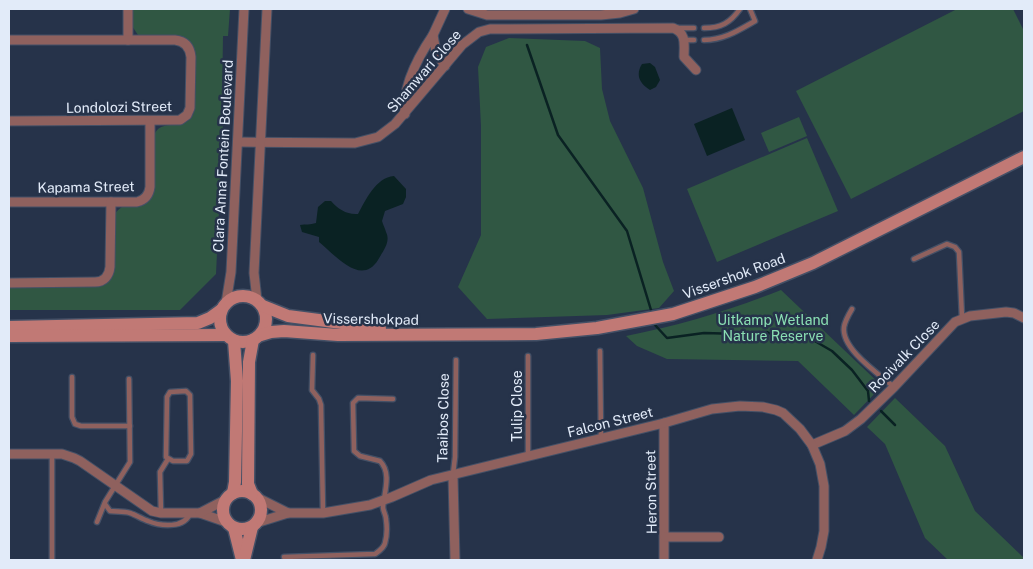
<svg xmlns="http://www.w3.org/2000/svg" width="1033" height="569" font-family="'Public Sans',sans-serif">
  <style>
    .green { fill: #305743 }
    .water { fill: #0a2223 }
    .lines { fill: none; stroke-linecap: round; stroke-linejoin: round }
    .stream { stroke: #0a2223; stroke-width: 2.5 }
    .lane-casing { stroke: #445066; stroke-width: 7 }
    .street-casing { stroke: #445066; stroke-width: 11 }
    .secondary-casing { stroke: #445066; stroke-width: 15 }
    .lane { stroke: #8f615e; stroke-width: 4.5 }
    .street { stroke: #8f615e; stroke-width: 9 }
    .secondary { stroke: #c17975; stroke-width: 12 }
    .labels { text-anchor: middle; stroke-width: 5; stroke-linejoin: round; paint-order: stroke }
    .street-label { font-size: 14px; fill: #e2ebf9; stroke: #26334a }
    .park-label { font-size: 14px; fill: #8be0b4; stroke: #26334a }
  </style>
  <rect width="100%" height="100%" fill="#26334a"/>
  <g class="green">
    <path d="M132,9H230L228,36H223L222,102L224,106L216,274L180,310H9V287L111,277L114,268V217C118,203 138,202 150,199L154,191V136C161,114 192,137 195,106C194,88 202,39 177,36C164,35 150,38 138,35L132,26Z"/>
    <polygon points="957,9 1013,9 1024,31 1024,111 851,199 796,91"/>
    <polygon points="509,38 585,41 600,48 602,89 610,121 643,188 663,262 674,291 659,308 607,315 487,319 458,287 481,235 481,126 478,67 486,47"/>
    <polygon points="799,117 807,136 769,152 761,133"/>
    <polygon points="807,138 838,211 717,262 687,189"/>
    <path d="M781,290L882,386L854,415L798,361L667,359L637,346L626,336C679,326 731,310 781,290Z"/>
    <polygon points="895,398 945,446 975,511 1024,558 1024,560 948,560 925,538 885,444 867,427"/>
  </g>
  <g class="water">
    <path d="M650,63L655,67L660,80L656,87L650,90C640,84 635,75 642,64Z"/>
    <polygon points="732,108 745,140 707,156 694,124"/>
    <path d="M394,176L406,189V197L403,204L385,211L382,221C383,225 385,228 386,232C391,242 383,251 378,260C361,287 335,255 319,242V237L302,232L300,225C306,224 310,225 316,223L318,207L325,201H331C338,209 347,215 358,214C365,201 376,177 394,176Z"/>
  </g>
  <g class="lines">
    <g class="stream">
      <polyline points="527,45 558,135 627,231 651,310"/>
      <polyline points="655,325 667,338 704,333 741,334 767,332 773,335 801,333 832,351 852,370 868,391 869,401"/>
      <polyline points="881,411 895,425"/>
    </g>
    <g class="lane-casing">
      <g id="lane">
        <polyline points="677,28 694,28"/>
        <path d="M704,28C721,28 730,23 740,9"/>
        <polyline points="684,40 694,40"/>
        <path d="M704,40C724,40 739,30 755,21L750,9"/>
        <polyline points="914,259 947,244 955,247 959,252 962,318"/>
        <path d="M852,309C849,314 845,321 844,327C841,349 879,374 894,387"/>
        <polyline points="600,351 601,438"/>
        <polyline points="313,355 312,390 319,399 321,405 323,513"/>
        <polyline points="72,377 72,417 75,424 81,426 130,426"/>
        <polygon points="186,391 190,395 191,454 187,461 173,461 166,457 167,397 170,392"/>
        <polyline points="52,454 52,560"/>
        <polyline points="528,456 528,356"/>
        <polyline points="453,474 455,457 456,360"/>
        <path d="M105,504L110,511C117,512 123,511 130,513C136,515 142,519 148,521C160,526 185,529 190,513"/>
        <polyline points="161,513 160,472 168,459"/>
        <polyline points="97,522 105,502 130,462 129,379"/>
        <path d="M284,557L375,554C379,551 384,548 385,543C387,536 387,526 386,519C386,515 383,511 383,507C384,493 392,473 380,461L360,456L354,451L353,403L358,398L393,399"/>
      </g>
    </g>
    <g class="street-casing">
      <g id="street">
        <polyline points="128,9 128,40"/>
        <polyline points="468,9 487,15 601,15 620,13 634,9"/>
        <path d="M9,40H175C185,41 190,47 191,57L190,108L187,115L180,120L9,121"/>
        <polyline points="445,66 436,52 433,35 445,9"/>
        <path d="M405,114C402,87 418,57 433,35"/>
        <path d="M238,142L355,143L378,137L395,124L462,45L479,32L490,29L673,28C687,33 684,45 684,57L696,70"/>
        <path d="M9,202H137C145,200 149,195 150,187V121"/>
        <path d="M9,283L95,282C104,282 109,276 110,267L111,202"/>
        <polyline points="257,300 254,273 267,9"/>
        <polyline points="226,303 231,272 244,9"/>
        <polyline points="664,423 664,560"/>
        <polyline points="812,445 845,431 861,419 894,387 955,322 970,316 1006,312 1014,313 1024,318"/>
        <polyline points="9,454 62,454 74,458 80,461 152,511 161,513 200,513 226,522"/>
        <polyline points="453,476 455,560"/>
        <polyline points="256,497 288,513"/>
        <polyline points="200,513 225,500"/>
        <polyline points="256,523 288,513 323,513 370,505 392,497 431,480 664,423 712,409 740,406 763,407 776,410 783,413 800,429 812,445 820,464 824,486 824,531 821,547 817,560"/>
        <polyline points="665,537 719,537"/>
      </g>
    </g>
    <g class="secondary-casing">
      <g id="secondary">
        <circle cx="243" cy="319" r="23"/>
        <polyline points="263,306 288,316 380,328"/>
        <polyline points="9,327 198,323 210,318 221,310"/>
        <polyline points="261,335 271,332 284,331 338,335 536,334 597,328 673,314 755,287 813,263 1024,157"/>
        <polyline points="9,336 226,335"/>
        <circle cx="242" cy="510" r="19"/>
        <polyline points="233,493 235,482 237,381 234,341"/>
        <polyline points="252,494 248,484 249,362 253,340"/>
        <polyline points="234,528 242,560"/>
        <polyline points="244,560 252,527"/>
      </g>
    </g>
    <use href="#lane" class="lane"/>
    <use href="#street" class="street"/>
    <use href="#secondary" class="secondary"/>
  </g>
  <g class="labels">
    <g class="street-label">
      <text transform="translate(424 71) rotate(-49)" y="5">Shamwari Close</text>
      <text transform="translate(119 107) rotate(-1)" y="5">Londolozi Street</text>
      <text transform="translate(223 156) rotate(-87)" y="5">Clara Anna Fontein Boulevard</text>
      <text transform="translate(86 187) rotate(-1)" y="5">Kapama Street</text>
      <text transform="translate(734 276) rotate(-20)" y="5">Vissershok Road</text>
      <text transform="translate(371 319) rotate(1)" y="5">Vissershokpad</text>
      <text transform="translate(904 356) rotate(-46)" y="5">Rooivalk Close</text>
      <text transform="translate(517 406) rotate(-90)" y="5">Tulip Close</text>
      <text transform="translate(443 418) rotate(-89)" y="5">Taaibos Close</text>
      <text transform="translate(610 422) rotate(-14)" y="5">Falcon Street</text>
      <text transform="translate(651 492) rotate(-91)" y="5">Heron Street</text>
    </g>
    <g class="park-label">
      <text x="773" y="325">Uitkamp Wetland<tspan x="773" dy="16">Nature Reserve</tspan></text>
    </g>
  </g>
  <rect width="1033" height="569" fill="none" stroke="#e2ebf9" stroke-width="20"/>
</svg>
